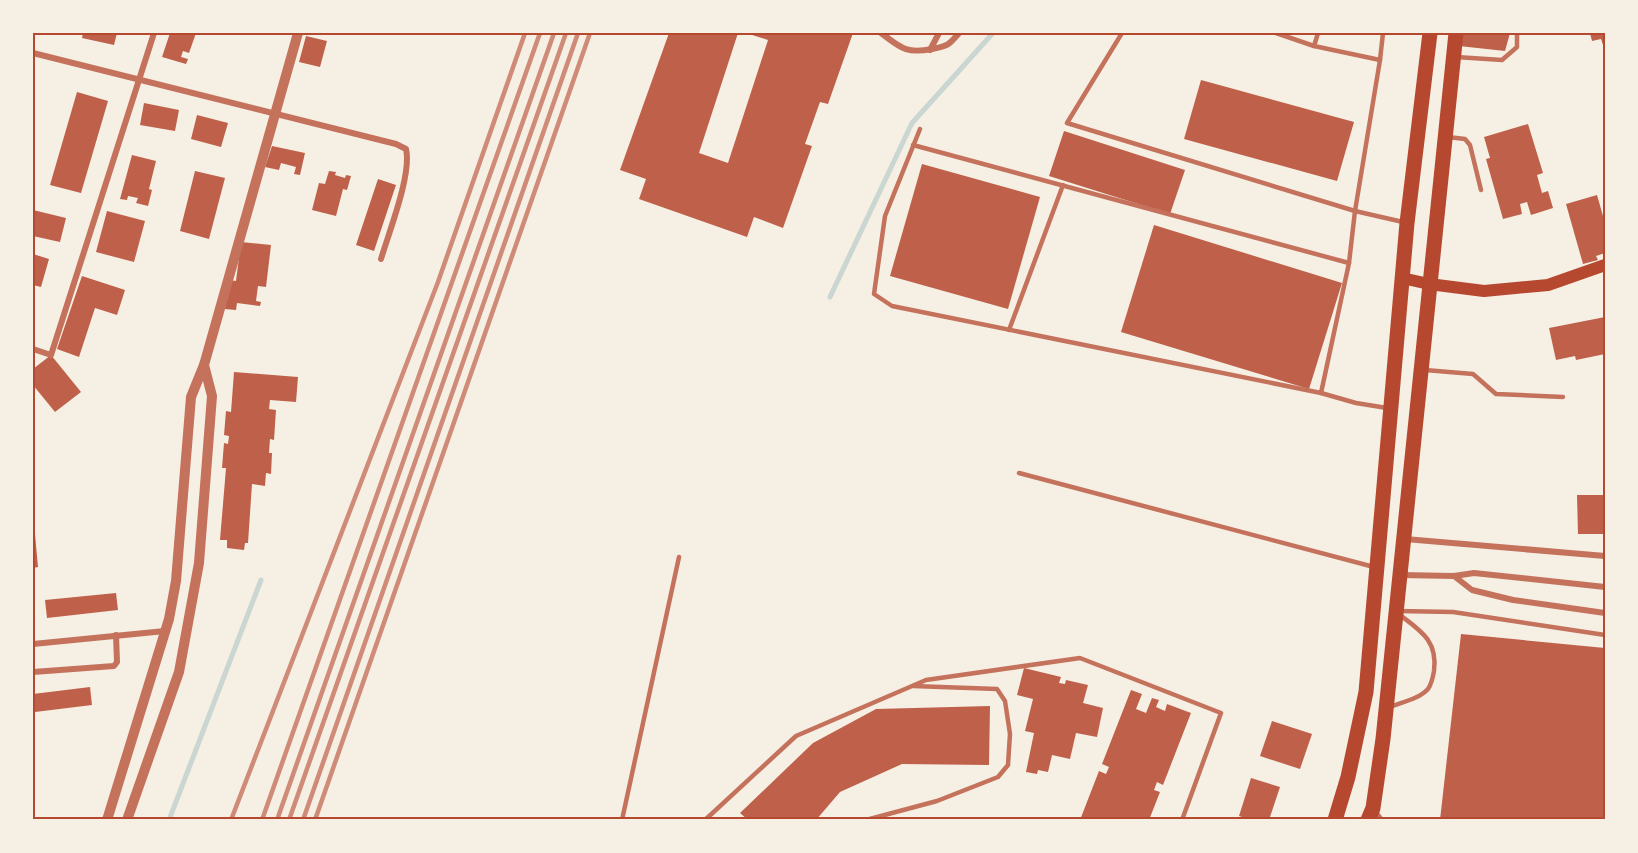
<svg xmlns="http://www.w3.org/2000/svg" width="1638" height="853" font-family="'Roboto Condensed',sans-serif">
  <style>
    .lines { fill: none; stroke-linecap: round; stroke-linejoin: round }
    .stream { stroke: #c9d6d2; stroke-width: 5 }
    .building { fill: #bf614a }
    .service { stroke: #c5725c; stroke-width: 4.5 }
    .minor { stroke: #c5725c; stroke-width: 6 }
    .tertiary { stroke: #c5725c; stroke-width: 10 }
    .secondary { stroke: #b5482f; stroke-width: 12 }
    .primary { stroke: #b5482f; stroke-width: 15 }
    .rail { stroke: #cf8b77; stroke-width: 4.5 }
    .neatline { fill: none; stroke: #b5482f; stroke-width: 2 }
  </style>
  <rect width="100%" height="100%" fill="#f6efe4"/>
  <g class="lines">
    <g class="stream">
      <polyline points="830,297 912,123 993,33"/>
      <polyline points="169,820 261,580"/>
    </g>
  </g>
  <g class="building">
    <polygon points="83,33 117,33 114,45 82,38"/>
    <polygon points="170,33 196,33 189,53 183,51 181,57 188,59 186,64 162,57"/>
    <polygon points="669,33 738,33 699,153 728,163 768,40 746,33 853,33 828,104 820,102 805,144 812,146 783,228 754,217 747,237 639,199 646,179 620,170"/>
    <polygon points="1461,33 1510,33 1505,51 1459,46"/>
    <polygon points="1590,33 1605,33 1605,51 1601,39 1592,41"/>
    <polygon points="306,36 327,41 320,67 299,62"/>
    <polygon points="1201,80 1354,122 1337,181 1184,139"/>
    <polygon points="77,92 108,101 81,193 50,185"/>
    <polygon points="144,103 179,110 175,131 140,125"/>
    <polygon points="197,115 228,123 221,147 191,139"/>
    <polygon points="1528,124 1543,173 1537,175 1542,193 1548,191 1553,208 1531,215 1527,202 1520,204 1522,214 1503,219 1486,159 1490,158 1484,137"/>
    <polygon points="1064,131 1185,170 1170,214 1049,176"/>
    <polygon points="272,146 305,153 300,175 294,174 296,167 281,163 279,170 265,167"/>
    <polygon points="132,155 156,161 149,189 152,190 148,206 136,203 138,198 128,196 127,200 120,199"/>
    <polygon points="922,164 1040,197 1008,309 890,276"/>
    <polygon points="195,171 225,178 209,239 180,231"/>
    <polygon points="329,171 336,172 335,175 345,178 346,175 351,176 347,190 343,189 336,216 312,210 319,183 325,184"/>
    <polygon points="378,179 396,185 374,251 356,245"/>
    <polygon points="1597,195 1605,223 1605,253 1596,256 1598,260 1583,264 1566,204"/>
    <polygon points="33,210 66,218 60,242 33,236"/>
    <polygon points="107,211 145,221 134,262 96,252"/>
    <polygon points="1154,225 1342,283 1309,389 1121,332"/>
    <polygon points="241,242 271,245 266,287 258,286 256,301 261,302 260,306 237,303 236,310 225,309 228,280 236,281"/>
    <polygon points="33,254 49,259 41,287 33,285"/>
    <polygon points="82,276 125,290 117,315 95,308 79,357 57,349"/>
    <polygon points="1605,317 1605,354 1576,360 1575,356 1556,360 1549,328"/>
    <polygon points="51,355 81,392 55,412 33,385 33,369"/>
    <polygon points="234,372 298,377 296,402 270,400 269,409 276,410 274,440 270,439 269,453 272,453 271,474 266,473 265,486 252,484 248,543 245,543 244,550 227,548 227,540 220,540 226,468 222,468 224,443 228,444 229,436 224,435 226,411 231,412"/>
    <polygon points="1577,495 1605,495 1605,534 1578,534"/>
    <polygon points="33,534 35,534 38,567 33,568"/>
    <polygon points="116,593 118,610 47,618 45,600"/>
    <polygon points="1461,634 1605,648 1605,820 1440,820"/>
    <polygon points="1024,668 1061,677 1059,683 1065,684 1066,680 1088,685 1083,703 1103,708 1097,737 1076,733 1070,759 1052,755 1048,772 1038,770 1037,774 1026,772 1034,733 1025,731 1033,699 1017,695"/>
    <polygon points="90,687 92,705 35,712 33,694"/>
    <polygon points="1131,690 1142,694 1136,709 1146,713 1152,698 1159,700 1156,707 1165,711 1167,704 1191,713 1163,785 1157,782 1154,790 1160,792 1149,820 1080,820 1099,771 1106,774 1109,767 1102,764"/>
    <polygon points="990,706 989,765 902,764 840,792 816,820 748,820 740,813 813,743 876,709"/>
    <polygon points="1272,721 1312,734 1300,769 1260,756"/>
    <polygon points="1251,778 1280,787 1269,820 1251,820 1239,816"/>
  </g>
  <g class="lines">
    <g class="service">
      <polyline points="1122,33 1067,123 1355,211 1403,222"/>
      <polyline points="1276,33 1314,46 1380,60"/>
      <polyline points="1314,46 1318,33"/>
      <polyline points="1456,57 1502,60 1517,47 1517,33"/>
      <polyline points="920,129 885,216 874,294 892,306 1321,393 1349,263 1355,211 1380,60 1383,33"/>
      <polyline points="1448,137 1465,139 1470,145 1481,190"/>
      <polyline points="913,145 1349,263"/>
      <polyline points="1009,330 1063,185"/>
      <polyline points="1425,370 1473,374 1496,394 1563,397"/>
      <polyline points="1321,393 1356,403 1387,408"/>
      <polyline points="1019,473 1374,567"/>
      <polyline points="1398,611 1453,612 1605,635"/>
      <path d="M1390,707C1402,702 1419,699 1428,689C1432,683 1433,677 1434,671C1438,641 1421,631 1400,615"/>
      <polyline points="1376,812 1382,820"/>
      <polyline points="622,820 679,557"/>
      <polyline points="705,820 796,736 926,680 1080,658 1221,713 1182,820"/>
      <polyline points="866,820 937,801 998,777 1008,765 1010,734 1005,701 997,689 913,686"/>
    </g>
    <g class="minor">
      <path d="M881,33C901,48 906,54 932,49C948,46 949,45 959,33"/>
      <polyline points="930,50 939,33"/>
      <path d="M33,53L396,144L406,149C412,174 389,232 381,259"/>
      <polyline points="33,349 51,355 154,33"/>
      <polyline points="1405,539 1605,556"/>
      <polyline points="1400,575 1454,576 1474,573 1605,587"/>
      <polyline points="1454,576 1472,590 1513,600 1605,613"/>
      <polyline points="33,644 165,631"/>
      <polyline points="33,672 114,666 117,662 116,635"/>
    </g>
    <g class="tertiary">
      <polyline points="107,820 169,619 176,581 191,397 204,365 298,33"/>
      <polyline points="127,820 179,672 199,563 212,396 204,365"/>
    </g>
    <polyline class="secondary" points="1402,278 1429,284 1484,291 1548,285 1605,265"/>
    <g class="primary">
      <polyline points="1335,820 1348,777 1366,692 1407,223 1430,33"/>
      <polyline points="1368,820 1373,808 1383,739 1456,33"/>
    </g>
    <g class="rail">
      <polyline points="231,820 438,282 525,33"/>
      <polyline points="262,820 540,33"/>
      <polyline points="277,820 554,33"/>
      <polyline points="289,820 566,33"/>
      <polyline points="303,820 578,33"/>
      <polyline points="315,820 590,33"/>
    </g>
  </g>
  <rect width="1638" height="853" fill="none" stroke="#f6efe4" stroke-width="69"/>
  <rect x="34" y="34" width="1570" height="784" class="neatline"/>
</svg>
